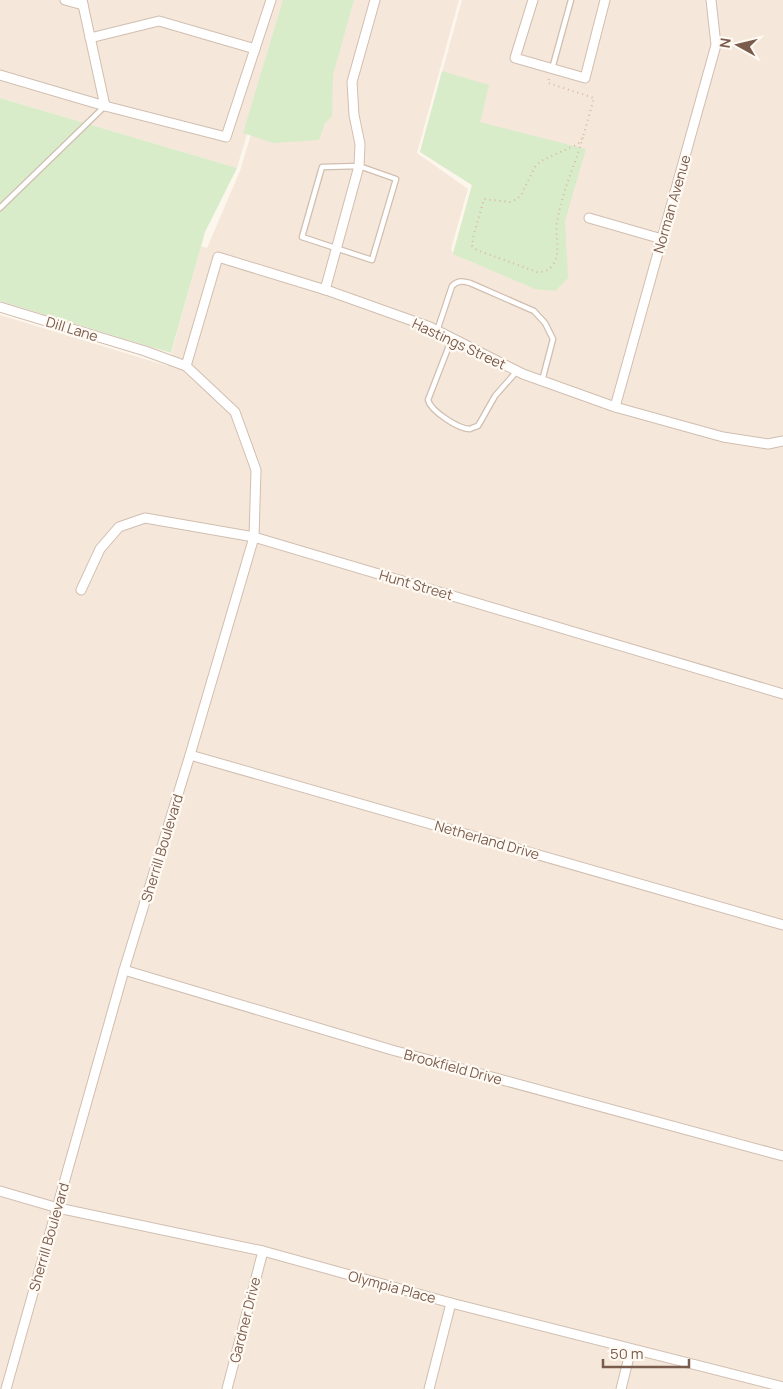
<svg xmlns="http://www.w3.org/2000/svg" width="783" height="1389" font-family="Manrope,sans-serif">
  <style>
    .residential { fill: #f5e8da }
    .green { fill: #d8ecc9 }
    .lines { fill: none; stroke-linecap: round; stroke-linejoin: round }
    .service-casing { stroke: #d1beb0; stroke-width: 7 }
    .minor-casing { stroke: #d1beb0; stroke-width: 11 }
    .path { stroke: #d9b8a5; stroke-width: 2; stroke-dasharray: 1 4; stroke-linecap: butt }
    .service { stroke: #fff; stroke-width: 4.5 }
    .minor { stroke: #fff; stroke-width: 9 }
    .labels { text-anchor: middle; stroke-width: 4.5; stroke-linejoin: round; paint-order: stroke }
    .street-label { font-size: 14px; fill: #7a5c4d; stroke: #fffaf3 }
  </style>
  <rect width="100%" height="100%" fill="#fdf6ec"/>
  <g class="residential">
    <polygon points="0,0 287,0 237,168 0,98"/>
    <polygon points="291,0 459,0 417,153 468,189 451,249 453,253 472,185 420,152 462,0 783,0 783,1389 0,1389 0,315 168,366 201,246 207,248 240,171"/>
  </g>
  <g class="green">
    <polygon points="283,0 354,0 333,75 332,116 325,123 319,140 273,143 243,133"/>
    <polygon points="442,71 489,85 480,122 586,149 565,221 568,278 555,291 535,289 453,254 472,185 420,152"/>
    <polygon points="0,98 237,168 205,232 171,353 0,301"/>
  </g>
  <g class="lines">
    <g class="service-casing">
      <g id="service">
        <polyline points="552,69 571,0"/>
        <polygon points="359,166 396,179 372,260 302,237 322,167"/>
        <polyline points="0,208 105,106"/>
        <path d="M437,331L452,286C458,280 463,281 470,283L534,311L545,323L553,339L542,381"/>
        <path d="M452,338L428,400C431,411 458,429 470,429C470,429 477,426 478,426L495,396L517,371"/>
      </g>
    </g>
    <g class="minor-casing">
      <g id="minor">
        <polyline points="65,0 83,5"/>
        <polyline points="82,0 105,106"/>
        <polyline points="533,0 515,58 585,78 605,0"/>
        <polyline points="90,38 159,21 255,49"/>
        <polyline points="0,75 105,106 226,137 271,0"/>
        <polyline points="589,218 662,239"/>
        <polyline points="325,290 359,166 360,144 354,115 352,82 375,0"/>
        <polyline points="0,307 145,351 186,366 235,412 256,470 254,537 190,755 124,970 6,1389"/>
        <polyline points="186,366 218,257 329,291 430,327 523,374 615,407 723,437 768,444 783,441"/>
        <polyline points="615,407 716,45 711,0"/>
        <polyline points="81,590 100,549 119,527 145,518 254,537 783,694"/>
        <polyline points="190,755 783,925"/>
        <polyline points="124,970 392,1050 783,1156"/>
        <polyline points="0,1191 58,1208 263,1251 451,1303 783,1387"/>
        <polyline points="227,1389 263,1251"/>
        <polyline points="429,1389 451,1303"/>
        <polyline points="621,1389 631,1349"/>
      </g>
    </g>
    <path class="path" d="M549,79L548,83L594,98L583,137L578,144L541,161L535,167L521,195L517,199L510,202L484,199L474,234L472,246L477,250L537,272C542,272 547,272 551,267C563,253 554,237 557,222C562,192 575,165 583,137"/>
    <use href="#service" class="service"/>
    <use href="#minor" class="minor"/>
  </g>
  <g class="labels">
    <g class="street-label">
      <text transform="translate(672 204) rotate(-74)" y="5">Norman Avenue</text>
      <text transform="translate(72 329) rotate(17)" y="5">Dill Lane</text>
      <text transform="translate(459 344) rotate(25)" y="5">Hastings Street</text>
      <text transform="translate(416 585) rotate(16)" y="5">Hunt Street</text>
      <text transform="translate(487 840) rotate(16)" y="5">Netherland Drive</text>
      <text transform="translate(162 848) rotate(-73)" y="5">Sherrill Boulevard</text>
      <text transform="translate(453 1067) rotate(15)" y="5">Brookfield Drive</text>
      <text transform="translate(49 1237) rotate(-74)" y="5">Sherrill Boulevard</text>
      <text transform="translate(392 1287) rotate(15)" y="5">Olympia Place</text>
      <text transform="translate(245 1320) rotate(-76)" y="5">Gardner Drive</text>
    </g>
  </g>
  <g transform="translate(738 45) rotate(278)" stroke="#fffaf3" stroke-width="4" paint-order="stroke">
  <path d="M0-4L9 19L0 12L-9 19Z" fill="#7a5c4d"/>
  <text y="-8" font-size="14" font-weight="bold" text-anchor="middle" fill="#7a5c4d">N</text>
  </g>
  <path d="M603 1359v8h86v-8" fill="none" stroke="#7a5c4d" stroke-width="2.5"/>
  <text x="610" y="1359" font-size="15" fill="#7a5c4d" stroke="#fffaf3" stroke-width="4" paint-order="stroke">50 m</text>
</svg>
